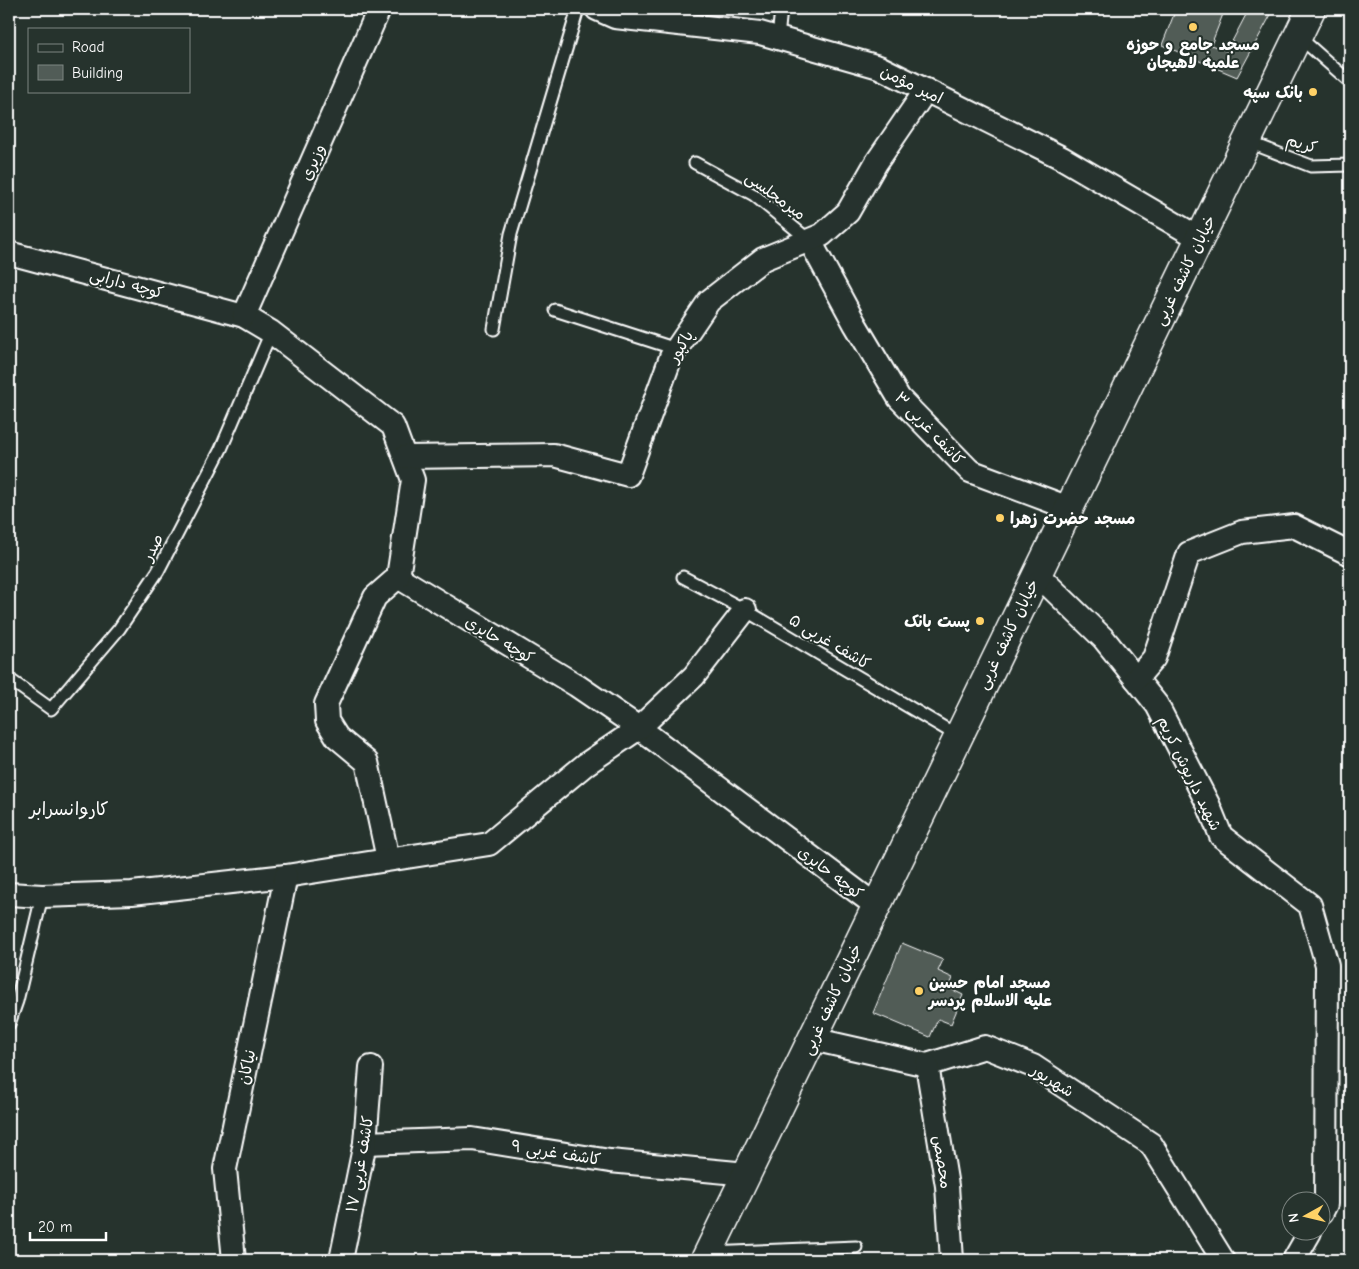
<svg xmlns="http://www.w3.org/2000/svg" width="1359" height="1269" font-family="'Comic Neue','Playpen Sans Arabic',sans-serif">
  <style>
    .building { fill: #515c57; stroke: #fff }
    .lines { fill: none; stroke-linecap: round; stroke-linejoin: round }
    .service-casing { stroke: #fff; stroke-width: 15 }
    .minor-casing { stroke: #fff; stroke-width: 26 }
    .secondary-casing { stroke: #fff; stroke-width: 31 }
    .service { stroke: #26332d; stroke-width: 11 }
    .minor { stroke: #26332d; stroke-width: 22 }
    .secondary { stroke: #26332d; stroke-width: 28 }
    .poi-dot { fill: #ffd166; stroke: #26332d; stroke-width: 2 }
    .labels { text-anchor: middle; stroke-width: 4; stroke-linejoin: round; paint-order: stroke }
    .poi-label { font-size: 16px; font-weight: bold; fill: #fff; stroke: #26332d; text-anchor: end }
    .street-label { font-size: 16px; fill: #fff; stroke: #26332d }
    .neighbourhood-label { font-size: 18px; fill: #fff; stroke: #26332d }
  </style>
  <rect width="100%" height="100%" fill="#26332d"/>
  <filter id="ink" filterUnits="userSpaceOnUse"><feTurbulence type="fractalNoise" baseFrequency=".02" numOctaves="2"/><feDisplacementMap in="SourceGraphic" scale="10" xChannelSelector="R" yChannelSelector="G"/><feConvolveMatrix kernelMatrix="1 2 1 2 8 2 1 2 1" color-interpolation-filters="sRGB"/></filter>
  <g filter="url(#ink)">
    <g class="building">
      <polygon points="1176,9 1225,9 1211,45 1227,51 1249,9 1274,9 1237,77 1162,45"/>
      <polygon points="902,943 943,960 938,971 953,978 949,988 963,995 951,1024 938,1019 930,1037 873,1013"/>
    </g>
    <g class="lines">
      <g class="service-casing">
        <g id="service">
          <polyline points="1298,36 1350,82"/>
          <polyline points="778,38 781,9"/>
          <polyline points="1246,141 1311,166 1350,165"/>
          <polyline points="695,163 754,195 810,241"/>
          <polyline points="555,310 676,349"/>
          <polyline points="494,329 511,234 578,9"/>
          <polyline points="683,577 745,610 958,736"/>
          <polyline points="9,679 51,709 119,629 158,571 221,449 271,332"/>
          <polyline points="9,1024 17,1001 42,896"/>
          <polyline points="710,1253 856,1247"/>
        </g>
      </g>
      <g class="minor-casing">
        <g id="minor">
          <polyline points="597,9 615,17 760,33 879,67 1062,158 1199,238"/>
          <polyline points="810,241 855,324 899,398 970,471 1069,508"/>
          <polyline points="9,253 244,316 271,332 393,426 413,480 398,577 576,685 639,728 875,905"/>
          <polyline points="244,316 379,9"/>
          <polyline points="405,457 554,455 628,475 671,357 709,301 763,259 822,235 848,212 876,163 926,90"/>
          <polyline points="1037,574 1104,639 1157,705 1208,804 1221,836 1310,905 1327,965 1326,1204 1322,1212"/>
          <polyline points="1136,679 1154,658 1189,553 1242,532 1294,526 1350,554"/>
          <polyline points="388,859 367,762 337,737 327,721 326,704 375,597 398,577"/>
          <polyline points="9,894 42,896 132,893 286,876 489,844 586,764 639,728 694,676 745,610"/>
          <polyline points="812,1039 927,1065 985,1047 1033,1066 1151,1144 1223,1260"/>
          <polyline points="927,1065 947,1186 952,1260"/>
          <polyline points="365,1143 472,1139 610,1161 747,1174"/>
          <polyline points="234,1260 225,1169 286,876"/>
          <polyline points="341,1260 365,1143 371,1067"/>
          <polyline points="1294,1260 1310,1232"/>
        </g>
      </g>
      <g class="secondary-casing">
        <polyline id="secondary" points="705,1260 1311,9"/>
      </g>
      <use href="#service" class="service"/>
      <use href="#minor" class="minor"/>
      <use href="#secondary" class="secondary"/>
    </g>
  </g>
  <g class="poi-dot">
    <circle cx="1193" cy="27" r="5"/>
    <circle cx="1313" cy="92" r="5"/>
    <circle cx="1000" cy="518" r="5"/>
    <circle cx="980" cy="621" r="5"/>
    <circle cx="919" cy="991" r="5"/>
  </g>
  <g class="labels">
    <g class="poi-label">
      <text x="1193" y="50" text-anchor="middle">مسجد جامع و حوزه<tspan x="1193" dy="18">علمیه لاهیجان</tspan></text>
      <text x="1303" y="98">بانک سپه</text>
      <text x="1010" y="524" text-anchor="start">مسجد حضرت زهرا</text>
      <text x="970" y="627">پست بانک</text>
      <text x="929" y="988" text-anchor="start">مسجد امام حسین<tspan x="929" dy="18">علیه الاسلام پردسر</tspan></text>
    </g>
    <g class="street-label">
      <text transform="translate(912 84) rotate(26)" y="6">امیر مؤمن</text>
      <text transform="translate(1302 143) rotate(17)" y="6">کریم</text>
      <text transform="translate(312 162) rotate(-66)" y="6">وزیری</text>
      <text transform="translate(776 195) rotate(36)" y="6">میرمجلسی</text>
      <text transform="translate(1184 270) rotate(-64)" y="6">خیابان کاشف غربی</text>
      <text transform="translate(127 283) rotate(15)" y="6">کوچه دارابی</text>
      <text transform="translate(680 346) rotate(-59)" y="6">پاکپور</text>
      <text transform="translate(930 428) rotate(47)" y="6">کاشف غربی ۳</text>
      <text transform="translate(152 547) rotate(-63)" y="6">صدر</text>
      <text transform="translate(1007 634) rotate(-64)" y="6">خیابان کاشف غربی</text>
      <text transform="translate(500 639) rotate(31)" y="6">کوچه حایری</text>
      <text transform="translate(830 641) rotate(31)" y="6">کاشف غربی ۵</text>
      <text transform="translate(1190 773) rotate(64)" y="6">شهید داریوش کریم</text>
      <text transform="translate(831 872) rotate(37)" y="6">کوچه حایری</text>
      <text transform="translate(831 999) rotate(-65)" y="6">خیابان کاشف غربی</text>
      <text transform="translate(246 1067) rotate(-78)" y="6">نیاکان</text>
      <text transform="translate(1053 1080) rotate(32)" y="6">شهریور</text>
      <text transform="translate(556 1152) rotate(9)" y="6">کاشف غربی ۹</text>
      <text transform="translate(943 1162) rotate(81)" y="6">محصص</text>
      <text transform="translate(359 1164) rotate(-80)" y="6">کاشف غربی ۱۷</text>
    </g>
    <g class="neighbourhood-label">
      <text x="69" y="815">کاروانسرابر</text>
    </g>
  </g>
  <rect width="1359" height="1269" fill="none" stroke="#26332d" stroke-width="30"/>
  <rect x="15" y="15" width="1329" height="1239" fill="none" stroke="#fff" stroke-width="2" filter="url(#ink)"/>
  <rect x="28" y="28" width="162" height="65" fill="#26332d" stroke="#7d8581"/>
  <rect x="38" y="44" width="25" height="8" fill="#26332d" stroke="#7d8581"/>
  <text x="72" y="52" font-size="15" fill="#ffffff">Road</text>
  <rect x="38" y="65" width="25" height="15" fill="#515c57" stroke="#7d8581"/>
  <text x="72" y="78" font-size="15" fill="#ffffff">Building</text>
  <g transform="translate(1306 1216) rotate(262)"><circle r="24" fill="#26332d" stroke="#7d8581"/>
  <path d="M0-4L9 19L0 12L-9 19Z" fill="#ffd166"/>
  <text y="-8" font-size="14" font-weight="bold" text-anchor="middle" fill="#ffffff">N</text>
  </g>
  <path d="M30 1232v8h76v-8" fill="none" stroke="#ffffff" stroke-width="2.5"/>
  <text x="38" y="1232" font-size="15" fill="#ffffff" stroke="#26332d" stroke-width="4" paint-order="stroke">20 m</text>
</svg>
